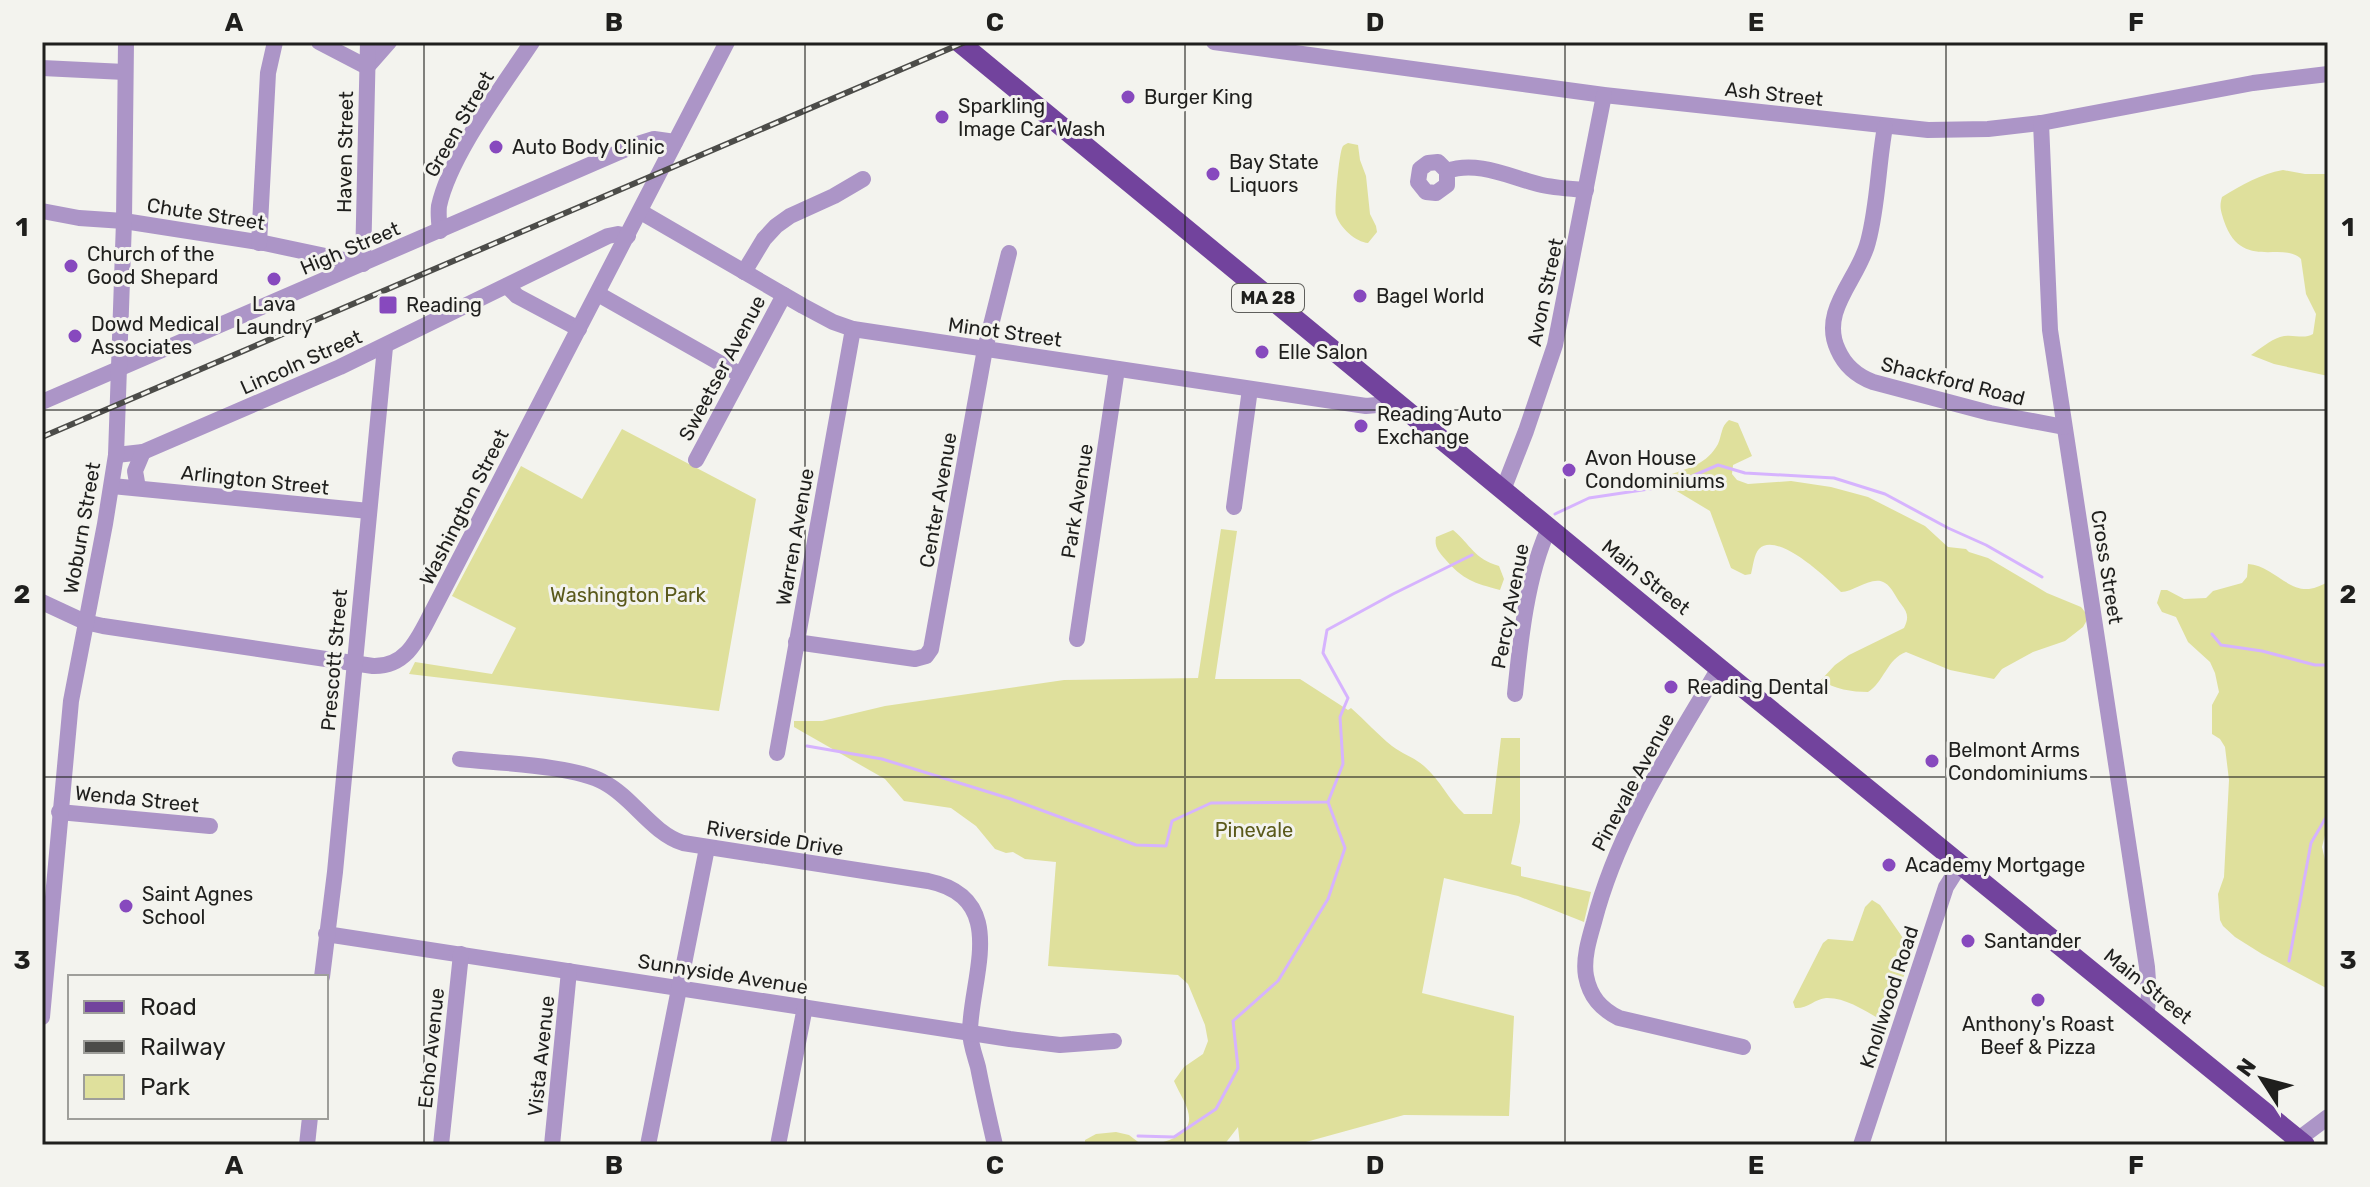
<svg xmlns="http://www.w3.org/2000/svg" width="2370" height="1187" font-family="Rubik,sans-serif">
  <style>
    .green { fill: #dfe09c }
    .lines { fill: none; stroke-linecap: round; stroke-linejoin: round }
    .stream { stroke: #d6b3fe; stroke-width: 3 }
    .minor { stroke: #ac95c7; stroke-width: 16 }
    .major { stroke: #72439d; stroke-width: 20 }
    .rail-casing { stroke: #4c4c49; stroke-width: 6 }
    .rail { stroke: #f3f3ee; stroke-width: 3; stroke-dasharray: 9; stroke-linecap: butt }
    .grid { fill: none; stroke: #1f1f1d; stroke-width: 2; stroke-opacity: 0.55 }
    .poi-dot { fill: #8749be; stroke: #f3f3ee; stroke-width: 3 }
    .labels { text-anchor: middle; stroke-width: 6; stroke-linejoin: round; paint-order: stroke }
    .shield { fill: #f3f3ee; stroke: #5f5f5c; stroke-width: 2 }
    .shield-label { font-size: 18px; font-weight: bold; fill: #1f1f1d }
    .street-label { font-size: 20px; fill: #1f1f1d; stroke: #f3f3ee }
    .poi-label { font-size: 20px; fill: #1f1f1d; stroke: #f3f3ee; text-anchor: start }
    .park-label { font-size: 20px; fill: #5a591a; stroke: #f3f3ee }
    .neatline { fill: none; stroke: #1f1f1d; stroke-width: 3 }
    .grid-label { font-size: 26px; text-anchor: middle; font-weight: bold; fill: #1f1f1d }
  </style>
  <rect width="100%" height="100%" fill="#f3f3ee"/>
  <g class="green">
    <path d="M1348,143L1358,145L1360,160L1366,176L1370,214L1376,226L1377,232L1368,243C1356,242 1340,228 1336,215C1334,208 1339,151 1343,146C1344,145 1346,144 1348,143Z"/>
    <path d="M2283,170L2305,174H2328V376L2274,364L2251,355C2260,349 2270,340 2280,337C2292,333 2303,340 2313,334L2316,314L2306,294L2301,259C2283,240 2241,272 2224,221C2221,211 2219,207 2222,197C2242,185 2260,174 2283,170Z"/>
    <path d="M1729,420L1738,423L1752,456L1733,465L1732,474L1737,480L1748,484L1791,481L1831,487L1868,497L1925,526L1948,547L1966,549L1969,552L1988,558L2047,593L2081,607L2085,612L2087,620L2083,627L2065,641L2033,652L2002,669L1994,679L1950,670L1906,652C1887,659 1884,682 1868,692C1852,692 1834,689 1821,680L1835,665L1849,655L1904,628C1909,618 1908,613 1901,604C1896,598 1892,587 1885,583C1872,575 1855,592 1841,592C1829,580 1777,530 1759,549C1754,554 1753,567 1751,574L1745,575L1731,568L1710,511L1670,487L1666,481L1669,475C1689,468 1707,464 1718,444C1722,435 1721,426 1729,420Z"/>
    <polygon points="622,429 756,499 719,711 409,674 415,662 492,674 516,628 452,596 521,466 582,499"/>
    <path d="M1221,529L1237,531L1215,679H1300L1348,710L1351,708C1365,720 1378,735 1392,746C1402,754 1414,757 1424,766C1441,781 1448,799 1464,814H1492L1501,738H1520V822L1511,864L1521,867V876L1591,892L1584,922L1518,896L1444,878L1422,993L1514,1016L1509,1116L1404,1115L1295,1145H1240L1238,1127L1224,1145H1155C1162,1142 1168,1141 1174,1138C1203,1124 1183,1102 1174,1081L1184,1067L1203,1054L1208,1041L1205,1025L1188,984L1178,975L1048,966L1056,862L1025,859L1013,852L1006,853L995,849L976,826L951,808L904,801L885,779L794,727V721H822L885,706L1064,680L1198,678Z"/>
    <path d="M1453,530C1471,545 1474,559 1499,566L1504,579L1500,590C1474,583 1463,580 1445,559C1439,552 1434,547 1436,537Z"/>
    <path d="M2248,564C2271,565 2287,591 2309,589C2316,588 2322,585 2328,582V823L2322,847L2328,873V989L2262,954L2235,937L2223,926L2220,920L2218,894L2224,877L2229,780L2225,747L2220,739L2212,734V705L2219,692L2215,673L2210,662L2188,642L2176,617L2162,612L2157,603L2161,590H2167L2184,599L2206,598L2213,591L2242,583L2247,577Z"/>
    <path d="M1872,900L1880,905L1912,951L1888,1024C1870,1014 1847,997 1826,998C1815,999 1807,1009 1795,1008L1793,1002L1823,943L1828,939L1853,941L1865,907Z"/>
    <polygon points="1116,1132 1129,1135 1142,1145 1085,1144 1085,1140 1096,1134"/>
  </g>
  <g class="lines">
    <g class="stream">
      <polyline points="1555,514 1589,498 1669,486 1718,465 1745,473 1834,478 1885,494 1948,528 1986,545 2042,577"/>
      <polyline points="2212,634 2221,645 2262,651 2315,665 2328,665"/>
      <polyline points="807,746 882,759 1011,799 1136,845 1166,846 1172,821 1211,803 1328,802 1343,764 1340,717 1348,698 1323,653 1327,630 1393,594 1472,555"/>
      <polyline points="2289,961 2311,843 2328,814"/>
      <polyline points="1138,1136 1174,1137 1216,1109 1238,1068 1233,1021 1278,981 1328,899 1345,848 1328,802"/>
    </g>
    <g class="minor">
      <polyline points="319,42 367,67"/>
      <polyline points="1214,42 1604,95 1928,130 1988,129 2041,123 2253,83 2328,74"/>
      <polyline points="367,67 389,42"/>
      <polyline points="42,68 125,72"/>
      <polyline points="2041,123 2050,330 2147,967 2149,995 2146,1016"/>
      <path d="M1885,127C1878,165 1878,205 1868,242C1859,279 1819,310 1838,350C1845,366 1857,376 1873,382L1990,413L2064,427"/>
      <path d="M1447,171L1438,162L1428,163L1420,169L1418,182L1426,192L1436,193L1447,185V171C1478,160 1512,178 1542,185C1556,188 1571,189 1586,190"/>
      <polyline points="42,211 79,218 124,221 264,243 363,264 368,42"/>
      <polyline points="641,212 803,306 833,322 853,329 1366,406 1377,405 1389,397"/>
      <path d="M440,231C439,222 438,214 439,206C450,155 503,86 532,42"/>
      <polyline points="259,243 268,73 275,42"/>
      <polyline points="744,272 764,239 776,226 790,216 834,196 863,179"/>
      <polyline points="507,286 517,296 579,329"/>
      <polyline points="598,294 741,375"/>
      <polyline points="42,402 638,144 654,139 675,142"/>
      <polyline points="116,455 143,452 340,367 608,236 618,234 628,236"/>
      <polyline points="696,460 784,295"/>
      <polyline points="112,486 369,511"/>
      <polyline points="138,488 135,471 143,452"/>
      <polyline points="1503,490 1526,431 1555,345 1604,95"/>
      <polyline points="1234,507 1250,389"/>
      <path d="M42,602L85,622L103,626L373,666C408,667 419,636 433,610L727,42"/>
      <polyline points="1077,639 1117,369"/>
      <polyline points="796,642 915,659 926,656 931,649 985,349 1009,253"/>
      <path d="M1719,668C1671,750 1618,829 1594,922C1589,939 1583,959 1586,976C1590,997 1601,1009 1619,1018L1743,1047"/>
      <path d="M1515,694C1520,643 1527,574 1549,528"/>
      <polyline points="777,753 853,329"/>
      <path d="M460,759C497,763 575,765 605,783C633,798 652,833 683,843L928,881C1010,898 971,976 970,1031C970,1043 975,1056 978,1067C983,1093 989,1119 995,1145"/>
      <polyline points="59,812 210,826"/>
      <polyline points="326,934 1010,1039 1060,1045 1114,1041"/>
      <polyline points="322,977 335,872 385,347"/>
      <polyline points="42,1017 71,701 105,524 116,455 124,221 126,42"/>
      <polyline points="2292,1144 2328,1117"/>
      <polyline points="307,1145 310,1117"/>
      <polyline points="441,1145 461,954"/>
      <polyline points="552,1145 569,971"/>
      <polyline points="648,1145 707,848"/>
      <polyline points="778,1145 805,1007"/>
      <polyline points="1861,1145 1946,887 1960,865"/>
    </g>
    <polyline class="major" points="959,42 1719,668 2305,1145"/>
    <g class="rail-casing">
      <polyline id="rail" points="42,437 965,42"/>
    </g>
    <use href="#rail" class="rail"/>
  </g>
  <path class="grid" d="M424,42V1145M805,42V1145M1185,42V1145M1565,42V1145M1946,42V1145M42,410H2328M42,777H2328"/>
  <g class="poi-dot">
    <circle cx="1128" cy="97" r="8"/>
    <circle cx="942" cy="117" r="8"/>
    <circle cx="496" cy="147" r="8"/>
    <circle cx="1213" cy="174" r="8"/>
    <circle cx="71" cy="266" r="8"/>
    <circle cx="274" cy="279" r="8"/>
    <circle cx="1360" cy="296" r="8"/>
    <rect x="378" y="295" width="20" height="20" rx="4"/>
    <circle cx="75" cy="336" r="8"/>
    <circle cx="1262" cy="352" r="8"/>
    <circle cx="1361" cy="426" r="8"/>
    <circle cx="1569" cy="470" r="8"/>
    <circle cx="1671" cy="687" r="8"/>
    <circle cx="1932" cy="761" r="8"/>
    <circle cx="1889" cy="865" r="8"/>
    <circle cx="126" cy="906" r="8"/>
    <circle cx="1968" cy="941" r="8"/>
    <circle cx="2038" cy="1000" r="8"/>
  </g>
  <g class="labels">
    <rect class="shield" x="1232" y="284" width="72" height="28" rx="6"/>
    <g class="shield-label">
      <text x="1268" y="304">MA 28</text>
    </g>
    <g class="street-label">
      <text transform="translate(1774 94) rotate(6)" y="7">Ash Street</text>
      <text transform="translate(459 124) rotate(-60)" y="7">Green Street</text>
      <text transform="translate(345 152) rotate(-89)" y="7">Haven Street</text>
      <text transform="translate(206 214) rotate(9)" y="7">Chute Street</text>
      <text transform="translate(350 248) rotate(-23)" y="7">High Street</text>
      <text transform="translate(1545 292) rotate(-78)" y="7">Avon Street</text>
      <text transform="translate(1005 332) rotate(8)" y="7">Minot Street</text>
      <text transform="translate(301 362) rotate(-24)" y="7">Lincoln Street</text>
      <text transform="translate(722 368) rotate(-62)" y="7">Sweetser Avenue</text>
      <text transform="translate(1953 381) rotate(14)" y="7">Shackford Road</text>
      <text transform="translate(255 480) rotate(6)" y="7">Arlington Street</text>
      <text transform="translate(938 500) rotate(-80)" y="7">Center Avenue</text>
      <text transform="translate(1077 501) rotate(-81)" y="7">Park Avenue</text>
      <text transform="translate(464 507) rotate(-63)" y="7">Washington Street</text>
      <text transform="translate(82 528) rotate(-80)" y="7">Woburn Street</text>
      <text transform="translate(795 537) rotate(-80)" y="7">Warren Avenue</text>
      <text transform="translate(2107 567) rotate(81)" y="7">Cross Street</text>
      <text transform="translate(1646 577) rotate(39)" y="7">Main Street</text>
      <text transform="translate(1510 606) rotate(-79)" y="7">Percy Avenue</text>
      <text transform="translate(334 660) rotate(-85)" y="7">Prescott Street</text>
      <text transform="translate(1633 782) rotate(-62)" y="7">Pinevale Avenue</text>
      <text transform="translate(137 799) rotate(6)" y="7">Wenda Street</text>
      <text transform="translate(775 838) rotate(9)" y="7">Riverside Drive</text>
      <text transform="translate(723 974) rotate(9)" y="7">Sunnyside Avenue</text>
      <text transform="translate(2148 986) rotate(39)" y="7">Main Street</text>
      <text transform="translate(1889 997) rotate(-72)" y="7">Knollwood Road</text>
      <text transform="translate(431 1048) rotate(-84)" y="7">Echo Avenue</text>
      <text transform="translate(541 1056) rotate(-84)" y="7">Vista Avenue</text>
    </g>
    <g class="poi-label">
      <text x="1144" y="104">Burger King</text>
      <text x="958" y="113">Sparkling<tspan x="958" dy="23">Image Car Wash</tspan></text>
      <text x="512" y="154">Auto Body Clinic</text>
      <text x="1229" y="169">Bay State<tspan x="1229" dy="23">Liquors</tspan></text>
      <text x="87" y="261">Church of the<tspan x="87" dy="23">Good Shepard</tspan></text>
      <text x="1376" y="303">Bagel World</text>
      <text x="274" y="311" text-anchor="middle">Lava<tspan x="274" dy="23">Laundry</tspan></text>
      <text x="406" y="312">Reading</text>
      <text x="91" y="331">Dowd Medical<tspan x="91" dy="23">Associates</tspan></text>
      <text x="1278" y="359">Elle Salon</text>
      <text x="1377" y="421">Reading Auto<tspan x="1377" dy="23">Exchange</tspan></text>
      <text x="1585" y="465">Avon House<tspan x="1585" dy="23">Condominiums</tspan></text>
      <text x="1687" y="694">Reading Dental</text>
      <text x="1948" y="757">Belmont Arms<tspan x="1948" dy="23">Condominiums</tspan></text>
      <text x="1905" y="872">Academy Mortgage</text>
      <text x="142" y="901">Saint Agnes<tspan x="142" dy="23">School</tspan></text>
      <text x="1984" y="948">Santander</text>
      <text x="2038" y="1031" text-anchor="middle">Anthony's Roast<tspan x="2038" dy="23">Beef &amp; Pizza</tspan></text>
    </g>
    <g class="park-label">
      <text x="628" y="602">Washington Park</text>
      <text x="1254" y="837">Pinevale</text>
    </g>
  </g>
  <rect width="2370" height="1187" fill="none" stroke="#f3f3ee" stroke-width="88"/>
  <rect x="68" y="975" width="260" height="144" fill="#f3f3ee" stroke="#9e9e9a" stroke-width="2"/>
  <rect x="84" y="1001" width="40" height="12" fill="#72439d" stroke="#9e9e9a" stroke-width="2"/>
  <text x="140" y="1015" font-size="24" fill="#1f1f1d">Road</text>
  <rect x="84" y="1041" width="40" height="12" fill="#4c4c49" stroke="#9e9e9a" stroke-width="2"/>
  <text x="140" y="1055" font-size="24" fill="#1f1f1d">Railway</text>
  <rect x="84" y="1075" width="40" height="24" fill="#dfe09c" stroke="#9e9e9a" stroke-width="2"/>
  <text x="140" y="1095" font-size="24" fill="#1f1f1d">Park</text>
  <g transform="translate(2262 1079) rotate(306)" stroke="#f3f3ee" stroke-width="6" paint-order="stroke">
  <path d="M0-6L14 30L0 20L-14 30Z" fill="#1f1f1d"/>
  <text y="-12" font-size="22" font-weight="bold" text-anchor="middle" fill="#1f1f1d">N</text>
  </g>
  <rect x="44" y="44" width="2282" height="1099" class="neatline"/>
  <g class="grid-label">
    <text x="234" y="31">A</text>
    <text x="614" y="31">B</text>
    <text x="995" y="31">C</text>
    <text x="1375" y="31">D</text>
    <text x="1756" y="31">E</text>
    <text x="2136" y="31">F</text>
    <text x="22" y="236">1</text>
    <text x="2348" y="236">1</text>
    <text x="22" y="603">2</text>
    <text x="2348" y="603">2</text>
    <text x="22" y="969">3</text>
    <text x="2348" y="969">3</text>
    <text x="234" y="1174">A</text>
    <text x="614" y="1174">B</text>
    <text x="995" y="1174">C</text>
    <text x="1375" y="1174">D</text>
    <text x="1756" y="1174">E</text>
    <text x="2136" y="1174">F</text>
  </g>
</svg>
